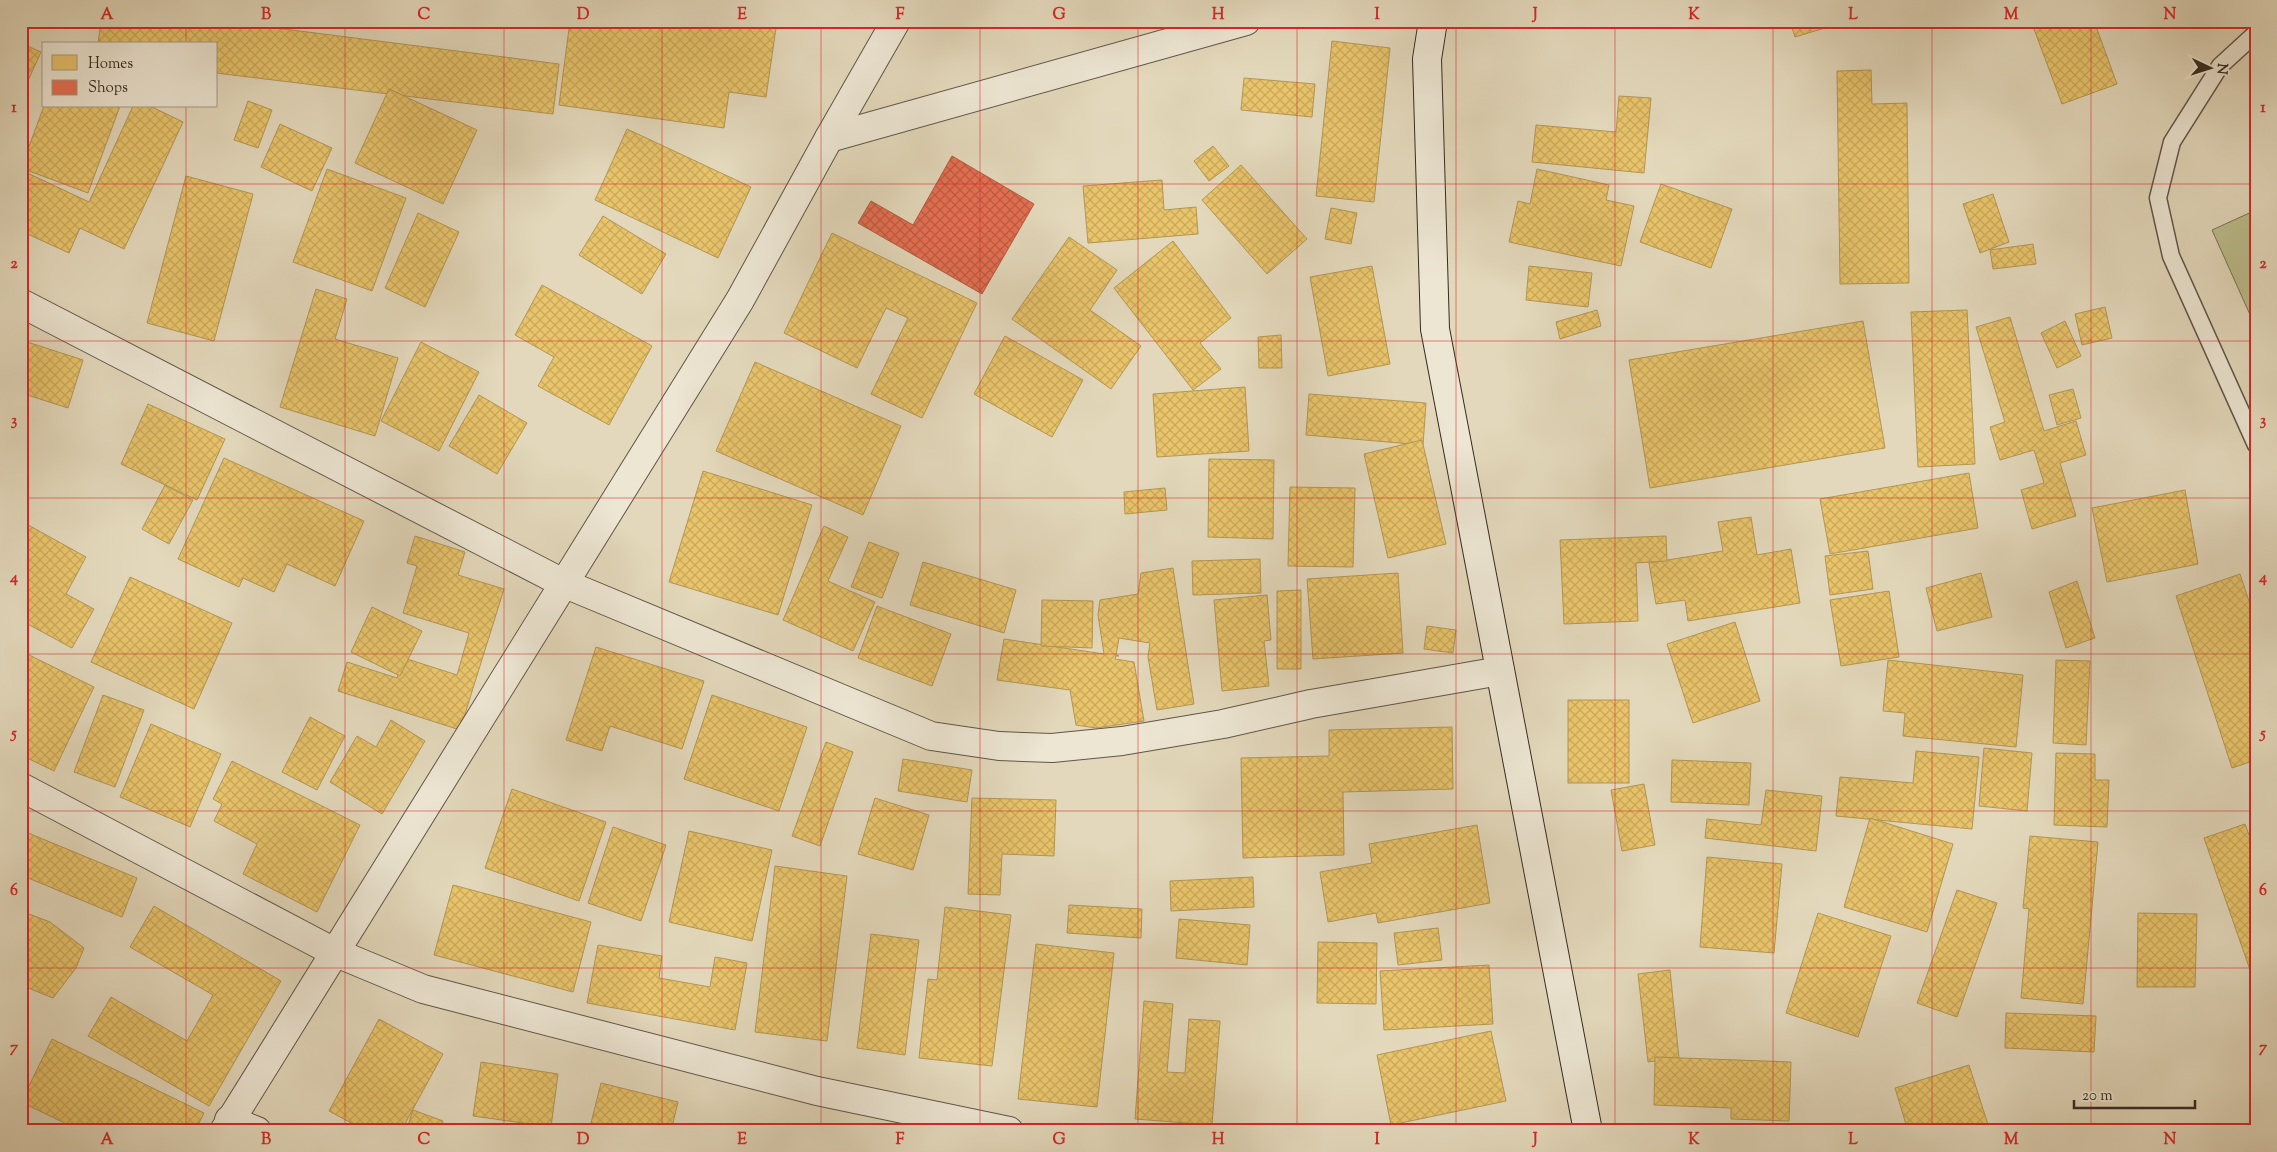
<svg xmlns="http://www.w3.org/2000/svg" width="2277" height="1152" font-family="'Sorts Mill Goudy',serif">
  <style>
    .pitch { fill: #bcbc8b; stroke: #787456 }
    .homes { fill: url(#homes-cross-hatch); stroke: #b39654 }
    .shops { fill: url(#shops-cross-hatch); stroke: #b25b43 }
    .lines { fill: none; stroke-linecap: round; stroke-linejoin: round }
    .service-casing { stroke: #605648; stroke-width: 19 }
    .minor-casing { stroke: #605648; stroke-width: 30 }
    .tertiary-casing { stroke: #605648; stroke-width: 30 }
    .secondary-casing { stroke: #352b21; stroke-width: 30 }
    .service { stroke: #ede6d3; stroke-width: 16 }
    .minor { stroke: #ede6d3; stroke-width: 28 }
    .tertiary { stroke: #ede6d3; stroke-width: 28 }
    .secondary { stroke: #ede6d3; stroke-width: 28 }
    .grid { fill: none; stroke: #d62828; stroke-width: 1; stroke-opacity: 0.55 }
    .neatline { fill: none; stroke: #d62828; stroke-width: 2 }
    .grid-label { font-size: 16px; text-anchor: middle; font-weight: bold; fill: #d62828 }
  </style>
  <defs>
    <pattern id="homes-cross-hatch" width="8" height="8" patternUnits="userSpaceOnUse" patternTransform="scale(1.25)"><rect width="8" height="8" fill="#e9c46a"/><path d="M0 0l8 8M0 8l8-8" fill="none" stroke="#c8a95c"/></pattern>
    <pattern id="shops-cross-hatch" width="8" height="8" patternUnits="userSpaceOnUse" patternTransform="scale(1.25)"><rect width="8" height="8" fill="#e76f51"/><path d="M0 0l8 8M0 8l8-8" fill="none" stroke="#bc5b43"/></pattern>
  </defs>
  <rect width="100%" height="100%" fill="#e3d8bb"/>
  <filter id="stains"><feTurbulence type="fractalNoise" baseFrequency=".004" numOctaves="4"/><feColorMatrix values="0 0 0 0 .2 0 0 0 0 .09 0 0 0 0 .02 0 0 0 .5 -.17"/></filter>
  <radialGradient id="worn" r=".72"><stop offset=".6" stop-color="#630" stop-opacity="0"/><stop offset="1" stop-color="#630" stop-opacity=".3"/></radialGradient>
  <polygon class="pitch" points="2256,210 2256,328 2212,230"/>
  <g class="homes">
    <polygon points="101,21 221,21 559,64 553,114 216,73 216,44 98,44"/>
    <polygon points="570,21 777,21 766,97 729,92 724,128 559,105"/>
    <polygon points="1727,21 1745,21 1729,27"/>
    <polygon points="1790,21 1848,21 1795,37"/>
    <polygon points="2031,21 2094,21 2117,84 2062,104"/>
    <polygon points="1332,41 1390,48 1374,202 1316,196"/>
    <polygon points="21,43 41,52 21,96"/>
    <polygon points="1871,70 1872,104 1907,103 1909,283 1840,284 1837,71"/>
    <polygon points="1244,78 1315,84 1312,117 1241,110"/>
    <polygon points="389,89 477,130 443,204 355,163"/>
    <polygon points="1619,96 1651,98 1644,173 1532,162 1536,125 1616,132"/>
    <polygon points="248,101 272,110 258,148 234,140"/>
    <polygon points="44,106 120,106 88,193 21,168"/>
    <polygon points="133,106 150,106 183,122 124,249 80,228 69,253 21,231 21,170 89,202"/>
    <polygon points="280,124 332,148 312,191 261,167"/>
    <polygon points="627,129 751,187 718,258 595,200"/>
    <polygon points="1213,146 1229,166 1209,181 1194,161"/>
    <polygon points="1241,165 1307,239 1267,274 1202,200"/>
    <polygon points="327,169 406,198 372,291 293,262"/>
    <polygon points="1537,169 1609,185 1606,200 1634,206 1621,266 1509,242 1518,201 1530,204"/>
    <polygon points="186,176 253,194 214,341 147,323"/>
    <polygon points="1162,180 1164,210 1196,207 1198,234 1088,243 1083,186"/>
    <polygon points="1661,184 1732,209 1711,268 1640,242"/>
    <polygon points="1993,194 2009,242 1980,253 1963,204"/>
    <polygon points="1331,208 1357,213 1351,244 1325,239"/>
    <polygon points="418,213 459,232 425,307 385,288"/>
    <polygon points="603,216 666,254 642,294 579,255"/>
    <polygon points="832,233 977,303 922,418 871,394 908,318 886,308 857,368 784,333"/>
    <polygon points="1069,237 1117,270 1090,310 1141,346 1111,389 1012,319"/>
    <polygon points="1173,241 1231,318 1200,343 1221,369 1193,390 1114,288"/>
    <polygon points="2033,244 2036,264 1993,269 1990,250"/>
    <polygon points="1372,266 1390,364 1328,376 1310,277"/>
    <polygon points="1529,266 1592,273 1588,307 1526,300"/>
    <polygon points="542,285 652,346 609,425 538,386 554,357 515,335"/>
    <polygon points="316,289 347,299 335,339 398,358 375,436 280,407"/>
    <polygon points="2105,307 2112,338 2082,345 2075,314"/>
    <polygon points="1597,310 1601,326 1560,339 1556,322"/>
    <polygon points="1967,310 1975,464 1918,467 1911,312"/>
    <polygon points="2010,317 2044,431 2076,421 2086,455 2060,463 2076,516 2032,529 2021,490 2044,483 2034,450 2000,460 1990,427 2005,422 1976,327"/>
    <polygon points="1863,321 1885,448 1650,488 1629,360"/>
    <polygon points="2065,321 2081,356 2057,368 2041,333"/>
    <polygon points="1281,335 1282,368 1259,368 1258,337"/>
    <polygon points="1005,336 1083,380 1052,437 974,394"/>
    <polygon points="21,340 83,360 68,408 21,393"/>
    <polygon points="421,342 479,372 439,451 381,421"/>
    <polygon points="755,362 901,426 863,515 716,451"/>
    <polygon points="1245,387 1249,451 1157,457 1153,394"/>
    <polygon points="2073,389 2081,418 2057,425 2049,395"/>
    <polygon points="1309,394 1426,403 1423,445 1306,435"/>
    <polygon points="479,395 527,423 497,474 449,446"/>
    <polygon points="148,404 225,439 197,500 121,464"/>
    <polygon points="1422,440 1446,544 1388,558 1364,454"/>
    <polygon points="224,458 364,521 335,586 287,564 274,592 243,578 239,587 178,559"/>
    <polygon points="1209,459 1274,460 1273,539 1208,537"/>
    <polygon points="703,471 812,505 778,615 669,582"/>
    <polygon points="1969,473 1978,528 1830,554 1820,499"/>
    <polygon points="165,485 193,500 169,544 142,529"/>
    <polygon points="1290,487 1355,488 1353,567 1288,566"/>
    <polygon points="1165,488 1167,510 1125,514 1124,492"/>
    <polygon points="2185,490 2198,564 2107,582 2092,508"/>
    <polygon points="1751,517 1757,555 1791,549 1800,603 1688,621 1685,600 1656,604 1649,563 1723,551 1718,522"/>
    <polygon points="21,521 86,557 66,594 94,609 72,648 24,622 29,614 21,609"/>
    <polygon points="824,526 848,537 828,581 875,602 853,651 783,620"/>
    <polygon points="415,536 465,552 458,575 504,589 460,730 338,691 347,662 397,678 404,658 457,675 469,633 403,613 417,566 407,563"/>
    <polygon points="1666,536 1667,561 1636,563 1638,621 1564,624 1560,540"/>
    <polygon points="869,542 899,553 882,598 851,587"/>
    <polygon points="1868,551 1873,589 1830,595 1825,556"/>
    <polygon points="1260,559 1261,593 1193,595 1192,561"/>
    <polygon points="923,562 1016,590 1004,633 910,605"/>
    <polygon points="1173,568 1194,704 1157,710 1148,657 1150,643 1119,638 1116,655 1119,656 1116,656 1115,659 1134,662 1144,721 1096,728 1076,725 1070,690 997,680 1004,639 1104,654 1098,615 1100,600 1138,594 1141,573"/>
    <polygon points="1398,573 1403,653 1313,659 1307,579"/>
    <polygon points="1981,573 1992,617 1937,631 1926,588"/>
    <polygon points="2240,574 2256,622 2256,760 2232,768 2176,596"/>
    <polygon points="130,577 232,623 194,709 91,662"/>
    <polygon points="2077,581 2095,638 2066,648 2049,592"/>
    <polygon points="1301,590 1301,669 1277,669 1277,591"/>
    <polygon points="1889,591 1899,657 1841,666 1830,600"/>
    <polygon points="1267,595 1271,640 1264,641 1269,686 1222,691 1214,600"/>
    <polygon points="1042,600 1093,601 1092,648 1041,646"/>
    <polygon points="877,606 951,634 932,686 858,658"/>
    <polygon points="372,607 422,631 400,676 351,652"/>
    <polygon points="1735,622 1760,701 1693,723 1667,644"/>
    <polygon points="1427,626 1456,630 1453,653 1424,649"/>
    <polygon points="596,647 704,681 682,749 610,726 602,751 566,740"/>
    <polygon points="21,651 94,687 54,771 21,755"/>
    <polygon points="1888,660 2023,675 2016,747 1903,736 1905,713 1883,711"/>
    <polygon points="2056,660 2090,661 2086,745 2053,743"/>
    <polygon points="103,695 144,710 115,787 74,772"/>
    <polygon points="712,695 807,727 779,811 684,779"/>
    <rect x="1568" y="700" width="61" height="83"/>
    <polygon points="310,717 345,736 317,790 282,772"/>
    <polygon points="391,720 425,741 382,814 330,782 357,736 376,747"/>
    <polygon points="151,724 221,754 190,827 120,797"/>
    <polygon points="1452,727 1453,789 1343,792 1344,855 1243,858 1241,758 1329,756 1329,730"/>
    <polygon points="826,742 853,752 820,846 792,836"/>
    <polygon points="1984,748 2032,753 2027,811 1979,806"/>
    <polygon points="1916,751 1979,757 1972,829 1836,816 1840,777 1913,783"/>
    <polygon points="2056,753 2095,754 2095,780 2109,780 2107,827 2054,825"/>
    <polygon points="903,759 972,770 967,802 898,791"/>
    <polygon points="1672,760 1751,763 1749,805 1671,802"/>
    <polygon points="232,761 360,825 317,912 243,874 257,844 214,821 222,804 213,799"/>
    <polygon points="1644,784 1655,845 1622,851 1611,790"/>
    <polygon points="512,789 606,822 579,901 485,868"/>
    <polygon points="1766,790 1822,796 1816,851 1705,838 1707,819 1761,825"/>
    <polygon points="875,798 929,815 913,870 858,854"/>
    <polygon points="972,798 1056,800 1054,856 1002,854 1000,895 968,894"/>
    <polygon points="1870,818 1953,844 1927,932 1844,907"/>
    <polygon points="2245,824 2256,854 2256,987 2204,838"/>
    <polygon points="1477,825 1490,903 1378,923 1376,913 1328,922 1320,872 1372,863 1369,844"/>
    <polygon points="613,827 666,845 641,921 588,903"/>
    <polygon points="21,830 137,878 122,917 21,875"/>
    <polygon points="689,831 772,850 752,941 669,922"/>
    <polygon points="2030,836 2098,842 2083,1004 2021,998 2029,909 2023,908"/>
    <polygon points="1707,857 1782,864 1774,953 1700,947"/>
    <polygon points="775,866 847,876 827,1041 755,1032"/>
    <polygon points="1253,877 1254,907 1171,911 1170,881"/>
    <polygon points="453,885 591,922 573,992 434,955"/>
    <polygon points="1957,890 1997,903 1957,1017 1917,1003"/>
    <polygon points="1069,905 1142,909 1141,938 1067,933"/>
    <polygon points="154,906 281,981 209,1106 88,1036 111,997 187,1041 213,995 130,947"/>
    <polygon points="945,907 1011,915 992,1066 919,1058 928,979 937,980"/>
    <polygon points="21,911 50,922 84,948 76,968 53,998 21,985"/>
    <polygon points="1818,913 1891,936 1858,1037 1786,1013"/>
    <polygon points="2138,913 2197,914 2195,987 2137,987"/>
    <polygon points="1179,919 1250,925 1247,965 1176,958"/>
    <polygon points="1438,928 1442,960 1398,965 1394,933"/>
    <polygon points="871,934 919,940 905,1055 857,1048"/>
    <polygon points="1318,942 1377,943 1376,1004 1317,1003"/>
    <polygon points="1036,944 1114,953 1097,1107 1018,1099"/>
    <polygon points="598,945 662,956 659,978 710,987 715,957 747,963 735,1030 587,1003"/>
    <polygon points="1489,965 1493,1024 1384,1030 1380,971"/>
    <polygon points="1670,970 1679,1058 1648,1062 1638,974"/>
    <polygon points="1144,1001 1173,1004 1167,1072 1185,1073 1189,1019 1220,1021 1212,1125 1135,1119"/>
    <polygon points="2006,1013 2096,1016 2094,1052 2005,1048"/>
    <polygon points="379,1019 443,1054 401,1131 352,1131 355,1125 329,1111"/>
    <polygon points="1491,1031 1506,1101 1391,1125 1377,1055"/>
    <polygon points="21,1037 29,1041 21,1056"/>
    <polygon points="52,1039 204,1113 195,1131 81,1131 21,1102"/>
    <polygon points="1655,1057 1791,1062 1789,1121 1731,1119 1731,1108 1654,1105"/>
    <polygon points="481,1062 558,1074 551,1127 473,1116"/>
    <polygon points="1969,1065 1990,1131 1908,1131 1895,1088"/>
    <polygon points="601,1083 678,1102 671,1131 589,1131"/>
    <polygon points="413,1110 443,1121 439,1131 406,1131"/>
    <polygon points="465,1124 538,1131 464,1131"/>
    <polygon points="1730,1127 1731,1131 1710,1131"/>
  </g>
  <polygon class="shops" points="952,156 1034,204 982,294 858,223 871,201 913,225"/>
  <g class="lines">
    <g class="service-casing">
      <polyline id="service" points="2256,33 2220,66 2172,142 2158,198 2171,256 2256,445"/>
    </g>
    <g class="minor-casing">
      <g id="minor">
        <polyline points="829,138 1246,21"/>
        <polyline points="21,303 563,583 931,736 999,746 1052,748 1122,741 1223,724 1311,704 1500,671"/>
        <polyline points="21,787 334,952 423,989 817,1091 1009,1131"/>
        <polyline points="229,1120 257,1131"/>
      </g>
    </g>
    <g class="tertiary-casing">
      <polyline id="tertiary" points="224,1131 740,300 829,138 896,21"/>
    </g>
    <g class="secondary-casing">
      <polyline id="secondary" points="1433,21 1427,59 1435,329 1588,1131"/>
    </g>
    <use href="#service" class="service"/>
    <use href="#minor" class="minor"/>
    <use href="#tertiary" class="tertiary"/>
    <use href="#secondary" class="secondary"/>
  </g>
  <path class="grid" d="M186,21V44M345,21V1131M504,21V1131M662,21V1131M821,21V1131M980,21V1131M1138,21V1131M1297,21V1131M1456,21V1131M1615,21V1131M1773,21V1131M1932,21V1131M2091,21V1131M186,106V1131M21,184H2256M21,341H2256M21,498H2256M21,654H2256M21,811H2256M21,968H2256"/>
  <rect width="2277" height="1152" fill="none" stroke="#e3d8bb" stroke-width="55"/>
  <rect x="42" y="42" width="175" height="65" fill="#ede6d3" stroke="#a39b8c"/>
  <rect x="52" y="55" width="25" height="15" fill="#e9c46a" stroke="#a39b8c"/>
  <text x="88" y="68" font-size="15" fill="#352b21">Homes</text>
  <rect x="52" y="80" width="25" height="15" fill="#e76f51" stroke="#a39b8c"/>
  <text x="88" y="92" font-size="15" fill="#352b21">Shops</text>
  <g transform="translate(2210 68) rotate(94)" stroke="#ede6d3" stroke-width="4" paint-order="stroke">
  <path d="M0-4L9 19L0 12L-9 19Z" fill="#352b21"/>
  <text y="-8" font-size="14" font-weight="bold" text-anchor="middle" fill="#352b21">N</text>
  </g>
  <path d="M2074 1100v8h121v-8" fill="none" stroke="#352b21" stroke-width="2.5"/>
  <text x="2082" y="1100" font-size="15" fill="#352b21" stroke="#ede6d3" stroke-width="4" paint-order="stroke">20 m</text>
  <rect x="28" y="28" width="2222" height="1096" class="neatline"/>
  <g class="grid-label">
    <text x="107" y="19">A</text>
    <text x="266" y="19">B</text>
    <text x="424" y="19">C</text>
    <text x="583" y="19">D</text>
    <text x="742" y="19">E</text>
    <text x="900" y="19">F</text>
    <text x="1059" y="19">G</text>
    <text x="1218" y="19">H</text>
    <text x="1377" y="19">I</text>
    <text x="1535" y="19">J</text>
    <text x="1694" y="19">K</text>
    <text x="1853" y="19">L</text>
    <text x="2011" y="19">M</text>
    <text x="2170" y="19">N</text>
    <text x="14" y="112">1</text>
    <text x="2263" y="112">1</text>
    <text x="14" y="268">2</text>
    <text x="2263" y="268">2</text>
    <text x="14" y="425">3</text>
    <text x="2263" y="425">3</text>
    <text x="14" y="582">4</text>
    <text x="2263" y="582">4</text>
    <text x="14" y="738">5</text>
    <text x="2263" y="738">5</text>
    <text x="14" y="895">6</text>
    <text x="2263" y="895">6</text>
    <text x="14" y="1052">7</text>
    <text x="2263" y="1052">7</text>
    <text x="107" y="1144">A</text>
    <text x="266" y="1144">B</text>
    <text x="424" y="1144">C</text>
    <text x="583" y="1144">D</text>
    <text x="742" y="1144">E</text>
    <text x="900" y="1144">F</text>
    <text x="1059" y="1144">G</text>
    <text x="1218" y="1144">H</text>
    <text x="1377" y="1144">I</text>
    <text x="1535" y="1144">J</text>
    <text x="1694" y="1144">K</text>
    <text x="1853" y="1144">L</text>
    <text x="2011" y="1144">M</text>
    <text x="2170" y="1144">N</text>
  </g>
  <rect width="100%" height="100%" filter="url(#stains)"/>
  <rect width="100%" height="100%" fill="url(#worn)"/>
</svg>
